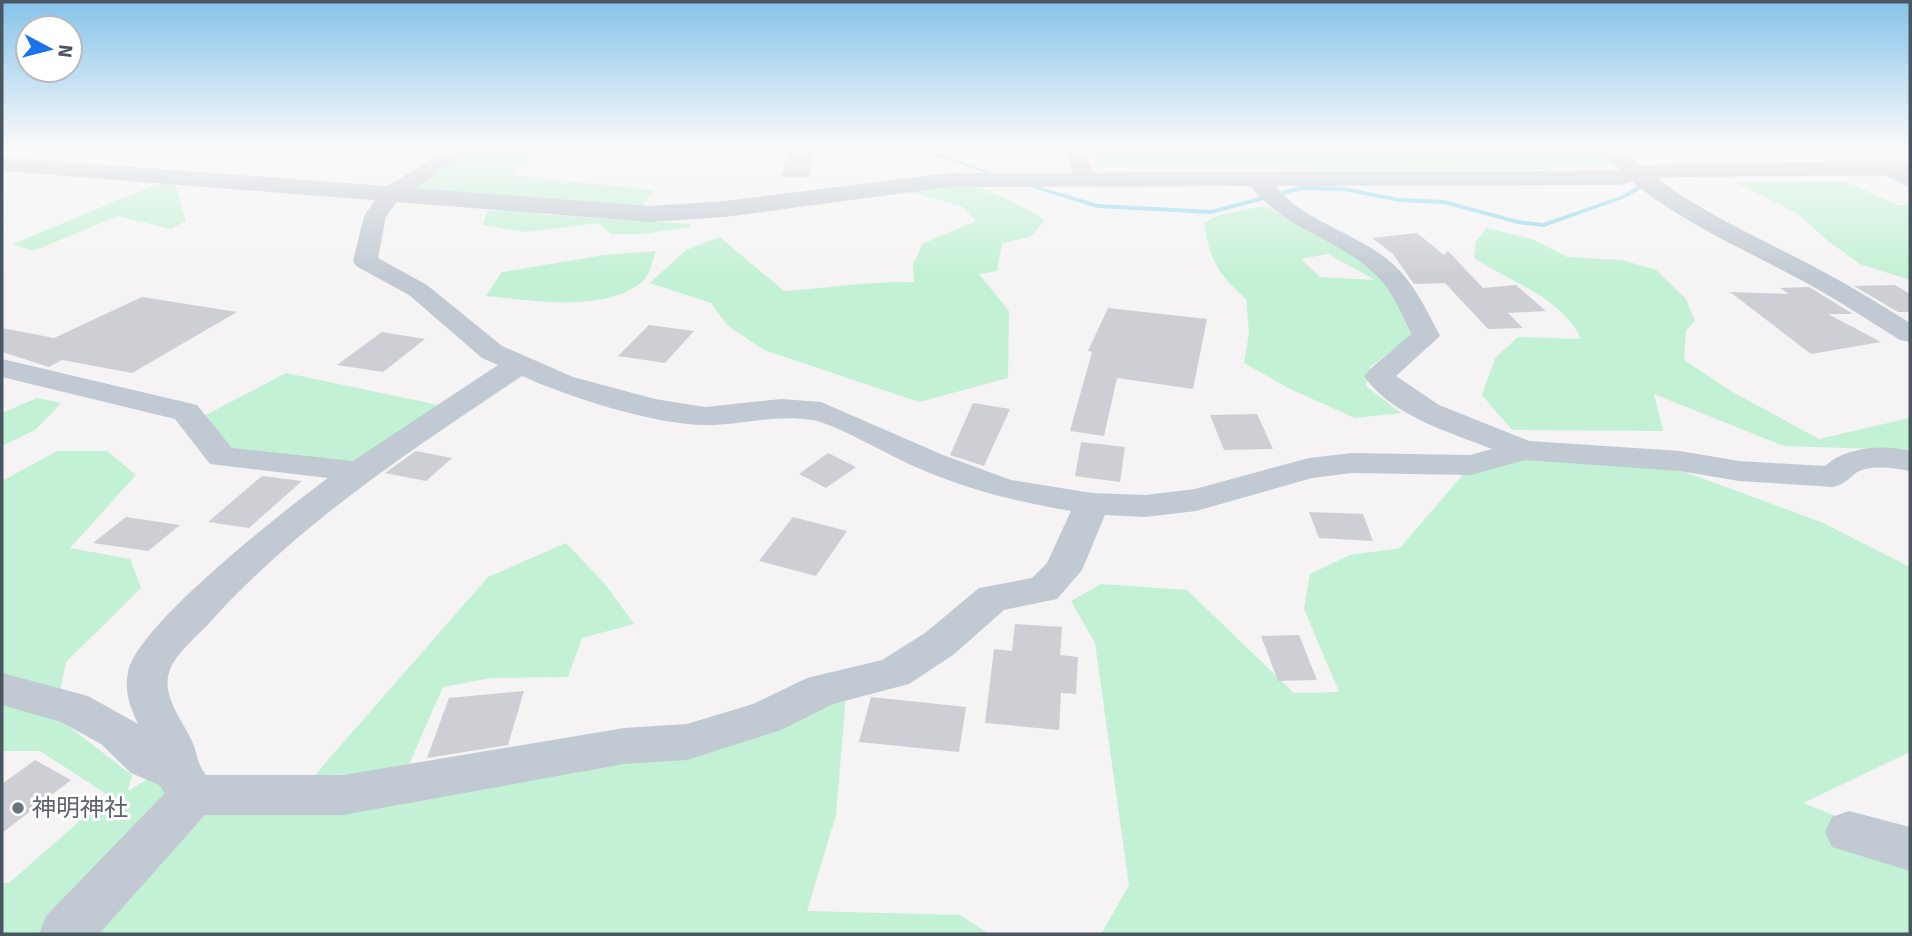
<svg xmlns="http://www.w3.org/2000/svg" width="1912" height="936" font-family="Signika,'Noto Sans JP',sans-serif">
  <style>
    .green { fill: #c3f1d5; fill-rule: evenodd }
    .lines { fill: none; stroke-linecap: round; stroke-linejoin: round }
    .stream { fill: #90daee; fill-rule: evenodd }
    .building { fill: #cdcfd5 }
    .minor { fill: #c1cad2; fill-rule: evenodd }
    .tertiary { fill: #c1cad2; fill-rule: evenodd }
    .worship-dot { fill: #6b7280; stroke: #fff; stroke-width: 2.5 }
    .labels { text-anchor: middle; stroke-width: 6; stroke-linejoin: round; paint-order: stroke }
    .near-worship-label { font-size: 24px; fill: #5b616d; stroke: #fff; text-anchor: start }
  </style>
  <rect width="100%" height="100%" fill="#f5f3f3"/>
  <g class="green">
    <polygon points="468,145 703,145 701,149 544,146 512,175 655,190 636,213 391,194"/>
    <polygon points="1087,145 1595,145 1617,165 1521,170 1099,168"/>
    <polygon points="173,177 186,221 171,229 118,216 33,251 13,244"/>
    <path d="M949,180C985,188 1014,200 1045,220L1030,237L1002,243L997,271L979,274L1009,311L1008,378L919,402L764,350L728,326L711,303L650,283L686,250L720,237L784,291C828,288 870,281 914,282L913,265L922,244L976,221L963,207L907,191Z"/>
    <polygon points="1846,181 1897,205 1910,205 1910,280 1860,264 1828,241 1798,214 1734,182"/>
    <path d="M1265,206L1363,260L1393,290L1411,336L1370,367L1366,386L1401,413L1355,418L1290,389L1244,363L1249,333L1246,299C1218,274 1210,261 1204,223L1219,215ZM1328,254L1375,280L1320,277L1301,259Z"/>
    <polygon points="517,210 549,215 691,224 690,227 642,234 611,234 598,223 527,232 483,225 487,211"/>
    <path d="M1487,228L1532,239L1567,257L1622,260L1656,270L1686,299L1695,321L1686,330L1684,360L1731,391L1819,439L1910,418V457L1876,449L1784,446L1654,394L1663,431L1512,430L1482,395L1495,358L1518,337L1581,339C1562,298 1511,282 1474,258L1476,241Z"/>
    <path d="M656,251C653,259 650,274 644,280C607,314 532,300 486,296L502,272L604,255Z"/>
    <polygon points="286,373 453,408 356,471 222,457 194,421"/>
    <polygon points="37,398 61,403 35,430 2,446 2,413"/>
    <polygon points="1524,450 1647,458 1821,522 1910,567 1910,752 1803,803 1910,845 1910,934 1101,934 1129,885 1095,643 1071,601 1101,584 1187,590 1294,693 1339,692 1304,609 1310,574 1350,555 1400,548 1471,465"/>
    <polygon points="57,451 107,451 136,475 70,548 130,559 141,588 66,662 55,716 132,775 128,791 176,762 235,791 622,753 847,684 836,815 807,911 960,915 989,934 2,934 2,883 9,883 82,819 114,799 40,751 2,751 2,481"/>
    <polygon points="566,543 605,584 634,624 582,638 568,677 492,678 443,687 406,771 314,776 488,577"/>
  </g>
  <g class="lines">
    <g class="stream">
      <polygon points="906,145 915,145 1002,176 997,177"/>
      <polygon points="1650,179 1653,181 1652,182 1625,198 1544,227 1518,224 1444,204 1399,202 1344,191 1301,190 1211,214 1097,208 1018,183 1023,182 1098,204 1211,210 1301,186 1344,187 1399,198 1444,200 1518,220 1543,223 1621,196"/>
    </g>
  </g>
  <g class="building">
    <polygon points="790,145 816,145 809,177 781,177"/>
    <polygon points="1417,233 1444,255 1448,251 1483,288 1516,285 1546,311 1508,313 1523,328 1488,329 1445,283 1414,284 1393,254 1372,238"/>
    <polygon points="1895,285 1910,294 1910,312 1898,312 1854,286"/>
    <polygon points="1809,287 1853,314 1828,314 1881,342 1811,354 1730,292 1789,294 1780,288"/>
    <polygon points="142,297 237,312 132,373 62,360 49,367 2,352 2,328 54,338"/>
    <polygon points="1108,308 1207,319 1193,389 1117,378 1104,436 1070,431 1092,352 1088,351"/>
    <polygon points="649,325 694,331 665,363 618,356"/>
    <polygon points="382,332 425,339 383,372 337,365"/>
    <polygon points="973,403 1010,409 984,466 950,455"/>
    <polygon points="1257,414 1273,449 1224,450 1210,415"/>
    <polygon points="1081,442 1125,447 1120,482 1075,476"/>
    <polygon points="416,451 452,458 426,481 385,473"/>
    <polygon points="828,453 856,467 826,488 799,474"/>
    <polygon points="262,476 302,481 249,528 208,522"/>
    <polygon points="1309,512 1363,514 1373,541 1319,538"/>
    <polygon points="126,517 180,525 148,551 93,543"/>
    <polygon points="793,517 847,531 816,576 759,561"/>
    <polygon points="1015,624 1062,627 1060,655 1078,657 1076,694 1061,693 1059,730 985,723 994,649 1012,651"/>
    <polygon points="1299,635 1317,680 1278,681 1261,636"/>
    <polygon points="524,691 508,745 427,758 449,698"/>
    <polygon points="871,697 966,707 959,752 859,742"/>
    <polygon points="35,760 71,780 2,833 2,784"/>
  </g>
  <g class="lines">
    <g class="minor">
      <path d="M454,145H478L399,199L386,216L378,258L427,285L502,346L573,377L655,399L705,407L781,399L821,402L943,455L1011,480L1092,493L1145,495L1195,489L1309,458L1352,453L1470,455L1492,449C1449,432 1392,416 1364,376L1369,370L1411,334C1402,315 1394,294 1379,278C1339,236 1281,231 1245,179L1256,173C1271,176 1283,197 1296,206C1327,228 1365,239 1393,264C1414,283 1427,311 1440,336L1396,376L1439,405L1529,441L1680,451L1739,461L1825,466C1845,447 1884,444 1910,451V471C1896,468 1868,464 1856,473C1847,480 1845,484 1833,487L1739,481L1680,471L1525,460L1471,475L1352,473L1312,478L1196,511L1145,517L1105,515L1082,570L1057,599L1004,610L953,655L909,684L833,704L781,730L687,760L624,764L343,815H205L99,934H39L46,916L165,793L159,785L131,773L101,744L61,722L2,705V673L88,696L138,724C130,707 124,691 128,672C138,624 285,510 328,478L210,464L175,419L2,377V359L197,405L232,448L353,461L498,365L482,358L409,295L356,266L353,261L364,216L383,189ZM522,376C569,397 654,425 706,425C742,425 776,414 812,420C837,424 891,457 918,468C968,490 1018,502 1071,511L1047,563L1032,578L979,588L925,633L882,660L807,678L753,704L687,724L624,728L343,775H206C198,765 198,758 194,746C185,722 158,695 171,667C179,650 201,633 213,619C302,521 413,449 522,376Z"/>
      <polygon points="1064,145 1084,145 1095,180 1091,184 1077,184"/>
      <path d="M1597,145H1618C1679,205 1750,232 1822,271C1852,287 1881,305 1910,323V342L1900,340C1868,320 1836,299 1803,281C1740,247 1639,204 1597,145Z"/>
      <polygon points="1883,162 1910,173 1910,187 1876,172 1873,168"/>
      <polygon points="1849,811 1910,827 1910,871 1832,847 1825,832 1832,817"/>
    </g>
    <polygon class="tertiary" points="2,157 650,206 725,201 949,173 1618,171 1635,166 1680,163 1910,161 1910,175 1680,177 1638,180 1620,185 949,187 725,217 650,222 2,171"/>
  </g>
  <linearGradient id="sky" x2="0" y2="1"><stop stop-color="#85c3ea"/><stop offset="0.53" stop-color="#fafafa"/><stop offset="1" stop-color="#fafafa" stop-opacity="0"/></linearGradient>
  <rect width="1912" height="276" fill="url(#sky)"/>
  <circle class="worship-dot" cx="18" cy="808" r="7"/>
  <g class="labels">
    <g class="near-worship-label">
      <text x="32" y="816">神明神社</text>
    </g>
  </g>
  <rect width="1912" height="936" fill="none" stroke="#4a5661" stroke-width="7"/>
  <g transform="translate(49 49) rotate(97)"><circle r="33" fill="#ffffff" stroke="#b7bbc0" stroke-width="2"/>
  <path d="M0-5L12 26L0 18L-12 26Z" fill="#1a73e8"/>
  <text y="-10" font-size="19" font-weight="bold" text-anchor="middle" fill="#4a5661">N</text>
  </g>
</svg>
